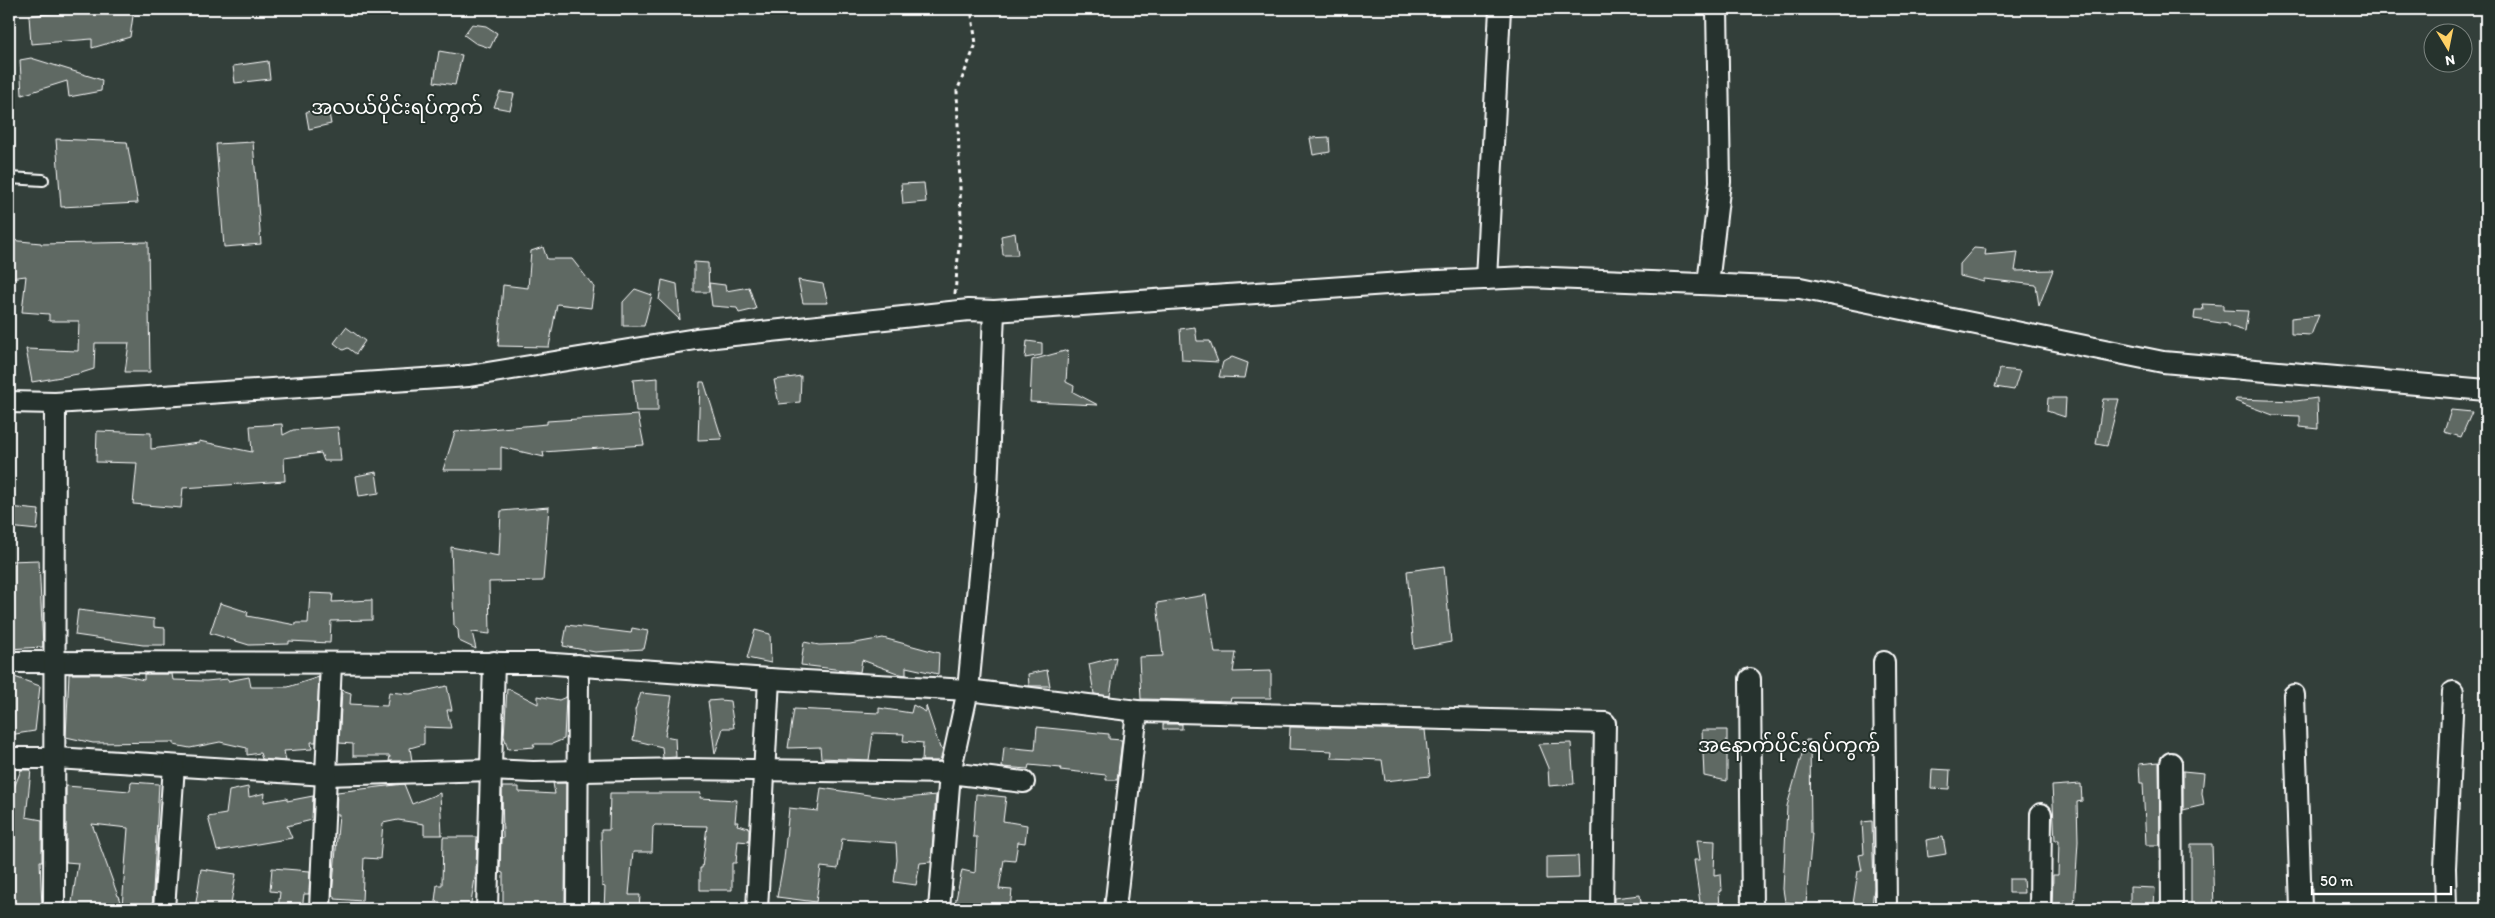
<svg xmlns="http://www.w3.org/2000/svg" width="2495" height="918" font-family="Itim,'Noto Sans Myanmar',sans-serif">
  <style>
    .building { fill: #5f6964; stroke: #fff; fill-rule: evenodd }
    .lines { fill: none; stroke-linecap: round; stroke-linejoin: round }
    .service-casing { stroke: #fff; stroke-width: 14 }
    .minor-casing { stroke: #fff; stroke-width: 24 }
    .path { stroke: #fff; stroke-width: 3; stroke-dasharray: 4 4; stroke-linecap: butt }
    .service { stroke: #26332d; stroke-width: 10 }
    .minor { stroke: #26332d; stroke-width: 20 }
    .labels { text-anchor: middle; stroke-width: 4; stroke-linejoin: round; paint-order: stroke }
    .quarter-label { font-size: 20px; fill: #fff; stroke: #26332d }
  </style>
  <rect width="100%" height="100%" fill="#333f3a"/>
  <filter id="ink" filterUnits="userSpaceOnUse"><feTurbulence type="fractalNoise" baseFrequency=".02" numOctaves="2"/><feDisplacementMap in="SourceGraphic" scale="10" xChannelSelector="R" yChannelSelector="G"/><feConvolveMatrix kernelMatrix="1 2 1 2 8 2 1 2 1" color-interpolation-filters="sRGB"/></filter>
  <g filter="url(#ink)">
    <g class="building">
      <polygon points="94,9 134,9 130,37 92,48 92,39 31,44 29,16"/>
      <polygon points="472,24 486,26 497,33 490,48 475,43 464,35"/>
      <polygon points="439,51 462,55 455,85 434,82"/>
      <polygon points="31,58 102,80 101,91 69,97 67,81 22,95 20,60"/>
      <polygon points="268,61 270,79 235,83 233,66"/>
      <polygon points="500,92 514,94 510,110 494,107"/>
      <polygon points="328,108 331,124 309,129 306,112"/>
      <polygon points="1329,137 1330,152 1313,155 1310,138"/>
      <polygon points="56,139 127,142 138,203 61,207"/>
      <polygon points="253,142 261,244 224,247 216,144"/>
      <polygon points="924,183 926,202 903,204 901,184"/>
      <polygon points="1015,233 1018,255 1003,255 1001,236"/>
      <polygon points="9,240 41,243 41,244 148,242 150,372 125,372 129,343 95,343 94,369 78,374 32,382 26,349 78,351 79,321 49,321 49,314 22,312 26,276 9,278"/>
      <polygon points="543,247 547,259 572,259 594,287 591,308 557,304 549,347 498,346 503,285 528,288 531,251"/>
      <polygon points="1974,248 1986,249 1985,255 2018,252 2015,271 2053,270 2039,306 2036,285 1984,279 1984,282 1960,276 1960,264"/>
      <polygon points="694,262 708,263 709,292 694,292"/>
      <polygon points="662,280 677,284 680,320 659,300"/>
      <polygon points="798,280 823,284 828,303 803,303"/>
      <polygon points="709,283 725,285 726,291 749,287 756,309 739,313 737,308 712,306"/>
      <polygon points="635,289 652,295 644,326 623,326 623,302"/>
      <polygon points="2202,304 2223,305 2223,310 2248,311 2245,331 2228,326 2228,324 2194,319 2195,310 2203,310"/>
      <polygon points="2319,315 2311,335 2291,334 2291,318"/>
      <polygon points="346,327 365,341 356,354 348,348 343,350 334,343"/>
      <polygon points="1195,327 1197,341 1210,341 1218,362 1182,360 1180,329"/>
      <polygon points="1027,341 1042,343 1042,355 1025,358"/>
      <polygon points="1068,350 1066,382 1074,386 1073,392 1098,405 1030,402 1032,360"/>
      <polygon points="1232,357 1248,363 1245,378 1219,377 1223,362"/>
      <polygon points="2000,369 2020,371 2014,390 1995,387"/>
      <polygon points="801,376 800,402 779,404 774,380"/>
      <polygon points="658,378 658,411 636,411 633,380"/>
      <polygon points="700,382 704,382 722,439 698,440"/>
      <polygon points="2048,398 2066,398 2065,417 2047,411"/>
      <polygon points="2317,398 2318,429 2300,427 2300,416 2273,415 2235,401 2236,399 2296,401"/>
      <polygon points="2103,399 2119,399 2107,446 2096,444"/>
      <polygon points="2451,410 2472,412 2461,437 2444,432"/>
      <polygon points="638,415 644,445 543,452 544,457 501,447 501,470 443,470 455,432 547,424 547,421"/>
      <polygon points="282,424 283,435 293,430 338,427 341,461 324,461 321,453 284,458 285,481 183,488 181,508 133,504 137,463 96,462 97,431 151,433 151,449 199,443 199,441 252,452 250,426"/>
      <polygon points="376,472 379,493 359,496 356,476"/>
      <polygon points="9,507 39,510 37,530 9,527"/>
      <polygon points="549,507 543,581 489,582 490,634 472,632 476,649 459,641 458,630 454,626 451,547 499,556 501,511"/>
      <polygon points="39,560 43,647 9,649 9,561"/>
      <polygon points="1444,566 1451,642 1414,649 1407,571"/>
      <polygon points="310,593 333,594 332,602 372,600 372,620 331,621 330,643 289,641 289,644 249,645 210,633 220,603 248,612 247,616 296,625 296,623 308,623"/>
      <polygon points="1206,595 1215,653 1236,653 1233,672 1271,671 1271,698 1231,698 1230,701 1141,699 1139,657 1163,656 1157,603"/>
      <polygon points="78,610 154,619 154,627 165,628 165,645 143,645 75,635"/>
      <polygon points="567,625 631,633 632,628 648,631 644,649 595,652 563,646"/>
      <polygon points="755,630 770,634 771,663 747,658"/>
      <polygon points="883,638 939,653 938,674 906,667 906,675 900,674 862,660 860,672 801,665 804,642 819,645 850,644"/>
      <polygon points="1116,657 1110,696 1094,694 1089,664"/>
      <polygon points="1047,670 1050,686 1029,686 1028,674"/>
      <polygon points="69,674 116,674 144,680 144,674 172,674 173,680 206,681 228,679 228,681 249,677 251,687 288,687 319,677 316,742 311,742 312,749 284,751 286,761 262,759 260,753 247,755 247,748 220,742 190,748 174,745 174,742 93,743 66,737"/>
      <polygon points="9,675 40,686 35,731 9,735"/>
      <polygon points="447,686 452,710 447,710 451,728 424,727 424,744 410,748 412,761 389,761 390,756 353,756 353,744 339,743 342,690 351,693 350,704 387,706 389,692 410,694"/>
      <polygon points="507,688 538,704 538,696 559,700 566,697 564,739 552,744 533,744 535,747 508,749 504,736"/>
      <polygon points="641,693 672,696 665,736 675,738 676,757 663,758 662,747 633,740 636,721 635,710"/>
      <polygon points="720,700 730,701 734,728 723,728 715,754 708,701"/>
      <polygon points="913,705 926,712 926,706 940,748 943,749 940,761 922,761 923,743 903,741 904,734 873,733 869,760 821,758 820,747 788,748 794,709 879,713 879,708 911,713"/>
      <rect x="1163" y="724" width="19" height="5"/>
      <polygon points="1037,727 1109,734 1109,739 1122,740 1117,780 1106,780 1106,775 1060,770 1061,768 1029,765 1028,769 1002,767 1004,747 1035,750"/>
      <polygon points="1290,727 1425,730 1430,776 1385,781 1382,760 1331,758 1332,751 1289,749"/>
      <polygon points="1702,730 1727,730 1727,781 1704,776"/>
      <polygon points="1806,740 1810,740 1811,833 1812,833 1806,904 1785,902 1783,889 1787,806"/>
      <polygon points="1571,743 1574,784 1549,786 1548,768 1538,744"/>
      <polygon points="2159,762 2160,845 2146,845 2143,783 2140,783 2139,764"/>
      <polygon points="1932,769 1950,770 1949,789 1931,788"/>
      <polygon points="21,770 31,770 26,817 42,820 42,861 40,861 42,908 9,909 9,793 12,793"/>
      <polygon points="2183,771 2204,773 2202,793 2204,805 2183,810"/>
      <path d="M131,782L159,784L152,909H71L78,863L66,862V786L130,791ZM92,824L128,828L122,907Z"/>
      <polygon points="553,783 566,783 565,904 559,903 558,909 503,909 503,873 500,872 501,838 503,838 502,787 519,787 519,792 555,794"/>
      <polygon points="404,784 412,804 440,793 442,835 424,835 424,824 398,820 383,823 380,859 364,858 362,901 335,899 335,896 332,896 339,814 336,814 337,792"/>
      <polygon points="2081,784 2082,801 2077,802 2078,841 2074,909 2052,909 2053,875 2058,875 2059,840 2055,840 2052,786"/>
      <polygon points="248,787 249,797 265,793 264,802 287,798 287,801 313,796 312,820 287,826 292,838 217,851 208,817 226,814 229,791"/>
      <polygon points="821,788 896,799 936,795 931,862 920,863 916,885 894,882 897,860 896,843 842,839 838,869 821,867 816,902 777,897 784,859 789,808 818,811"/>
      <polygon points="610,793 701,793 700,798 737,800 735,822 738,822 737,825 749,828 749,842 738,841 736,863 732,863 732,890 700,890 700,868 702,868 707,826 655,825 653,827 652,852 633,852 629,895 640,895 639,909 604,909 605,887 602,886 601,830 609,830"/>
      <polygon points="976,794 1006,797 1003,821 1027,825 1025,843 1018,842 1015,861 1004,860 999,889 1012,890 1010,909 954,909 962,870 975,873 977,837 973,837"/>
      <polygon points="1872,821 1874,888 1872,906 1868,906 1868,905 1853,904 1858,871 1862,871 1859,855 1864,854 1862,822"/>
      <polygon points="443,837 477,837 476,872 470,909 439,909 440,902 435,901 437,885 442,885"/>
      <polygon points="1943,837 1946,854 1928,857 1926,840"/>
      <polygon points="1697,840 1715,841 1714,875 1721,874 1722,891 1719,891 1720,909 1701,909 1694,860 1700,860"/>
      <polygon points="2191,844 2212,844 2214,909 2191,909"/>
      <polygon points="1578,856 1579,878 1546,879 1546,857"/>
      <polygon points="272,868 310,871 309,894 304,894 302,909 278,909 280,892 270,891"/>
      <polygon points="201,869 236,874 230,909 195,909"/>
      <polygon points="2009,879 2023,879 2024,893 2009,893"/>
      <polygon points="2130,887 2155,888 2154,905 2130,904"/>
      <polygon points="1640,895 1642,909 1614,909 1614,898"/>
    </g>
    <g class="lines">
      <g class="service-casing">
        <polyline id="service" points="9,178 43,180"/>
      </g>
      <g class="minor-casing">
        <g id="minor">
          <polyline points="1486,279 1500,9"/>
          <polyline points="1708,284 1720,182 1717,9"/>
          <polyline points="9,402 55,403 469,376 696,339 969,310 994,311 1416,282 1528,277 1800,288 2163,362 2486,390"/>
          <polyline points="9,662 540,663 769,679 968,690 1137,711 1605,723 1602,909"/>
          <polyline points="1884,662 1886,909"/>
          <polyline points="1750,679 1752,909"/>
          <polyline points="2294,695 2301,909"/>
          <polyline points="9,758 56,758 326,775 491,770 533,772 684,769 950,773 1024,782"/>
          <polyline points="2171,763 2172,909"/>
          <polyline points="54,909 55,403"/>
          <polyline points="164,909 174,766"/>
          <polyline points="320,909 331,663"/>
          <polyline points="487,909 494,662"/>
          <polyline points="577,909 578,665"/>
          <polyline points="757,909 769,679"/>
          <polyline points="939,909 950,773 968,690 987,491 994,311"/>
          <polyline points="1115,909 1137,711"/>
          <polyline points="2040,909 2041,814"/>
          <polyline points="2446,909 2445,868 2453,692"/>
        </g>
      </g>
      <polyline class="path" points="955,294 961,221 957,91 976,44 971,9"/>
      <use href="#service" class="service"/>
      <use href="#minor" class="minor"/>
    </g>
  </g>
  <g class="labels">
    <g class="quarter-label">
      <text x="397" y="114">အလယ်ပိုင်းရပ်ကွက်</text>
      <text x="1789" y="752">အနောက်ပိုင်းရပ်ကွက်</text>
    </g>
  </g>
  <rect width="2495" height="918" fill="none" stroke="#26332d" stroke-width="30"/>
  <rect x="15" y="15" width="2465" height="888" fill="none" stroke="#fff" stroke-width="2" filter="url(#ink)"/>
  <g transform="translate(2448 48) rotate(170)"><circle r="24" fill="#26332d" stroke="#7d8581"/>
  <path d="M0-4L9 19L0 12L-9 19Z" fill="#ffd166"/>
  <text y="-8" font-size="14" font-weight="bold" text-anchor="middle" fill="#ffffff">N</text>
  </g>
  <path d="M2312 886v8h139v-8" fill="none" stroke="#ffffff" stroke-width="2.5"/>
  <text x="2320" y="886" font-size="15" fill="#ffffff" stroke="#26332d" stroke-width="4" paint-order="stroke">50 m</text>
</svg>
